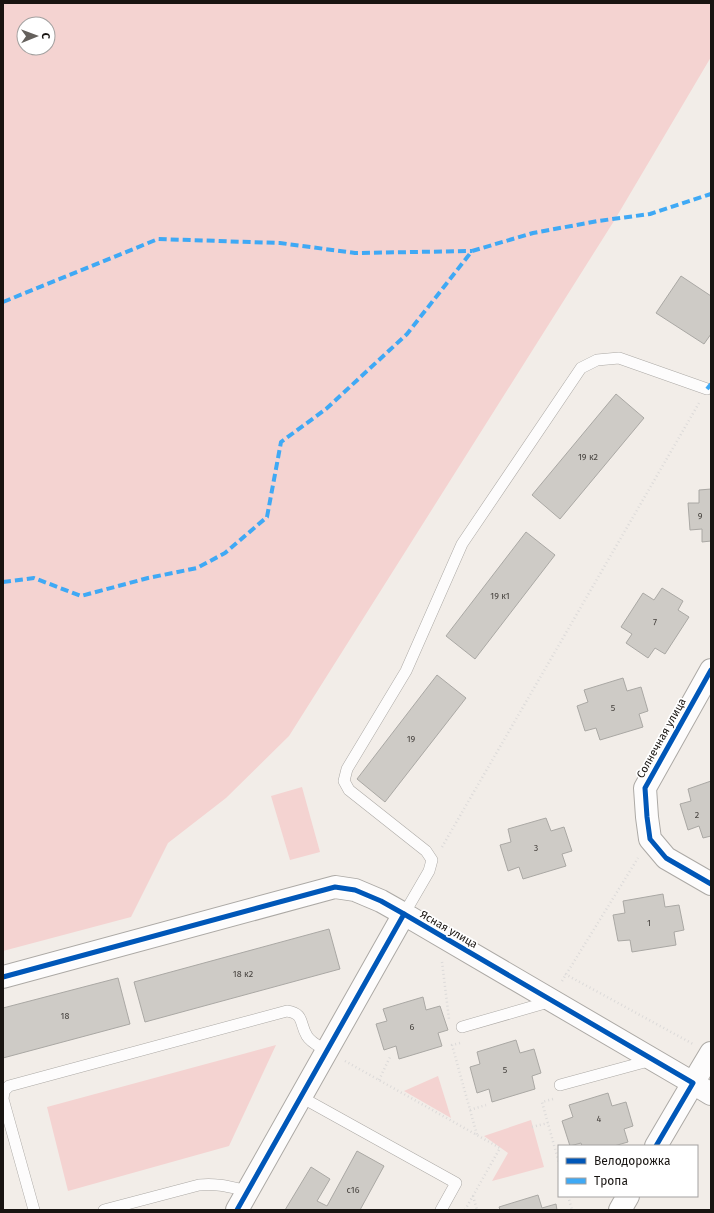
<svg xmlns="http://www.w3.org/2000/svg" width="714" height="1213" font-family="'Fira Sans',sans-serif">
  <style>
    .green { fill: #f4d3d1; fill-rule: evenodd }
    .building { fill: #cecbc6; stroke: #aaa8a4 }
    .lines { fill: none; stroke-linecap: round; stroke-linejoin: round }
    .service-casing { stroke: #aca9a5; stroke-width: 12 }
    .minor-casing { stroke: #aca9a5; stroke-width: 24 }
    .path { stroke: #dcdad9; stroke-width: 2.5; stroke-dasharray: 1 3; stroke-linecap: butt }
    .service { stroke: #fdfcfc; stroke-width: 11 }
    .minor { stroke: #fdfcfc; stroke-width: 22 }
    .quiet { stroke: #3fa9f5; stroke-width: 4; stroke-dasharray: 8 4; stroke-linecap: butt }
    .cycleway-casing { stroke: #fff; stroke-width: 8 }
    .cycleway { stroke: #0057b8; stroke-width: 5 }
    .labels { text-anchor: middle; stroke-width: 3.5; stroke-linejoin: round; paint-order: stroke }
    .number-label { font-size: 9px; fill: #46423e }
    .street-label { font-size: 11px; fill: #181411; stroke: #fff }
  </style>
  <rect width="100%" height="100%" fill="#f2ede8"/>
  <g class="green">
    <path d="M3,3H711V57L614,221L289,736L226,798L168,843L131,917L3,951ZM24,24H48V48H24Z"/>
    <polygon points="302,787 320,852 290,860 271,796"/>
    <polygon points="276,1045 229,1146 68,1191 47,1107"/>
    <polygon points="438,1076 451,1118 404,1091"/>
    <polygon points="531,1120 544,1167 492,1181 508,1153 484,1136"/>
  </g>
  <g class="building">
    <polygon points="681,276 711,296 711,334 704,344 656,313"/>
    <polygon points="616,394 644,418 560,519 532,495"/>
    <polygon points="711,489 711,541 702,542 702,529 690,530 688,503 699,503 699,490"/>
    <polygon points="526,532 555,555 475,659 446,636"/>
    <polygon points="662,588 683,601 678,610 689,617 665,654 655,648 648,658 626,643 632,634 621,627 643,593 654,600"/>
    <polygon points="437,675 466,698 385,802 357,779"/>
    <polygon points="623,678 627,691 641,687 648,711 639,714 643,727 600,740 596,728 585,731 577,706 588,702 584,690"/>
    <polygon points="711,781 711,836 703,838 699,826 688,830 680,804 691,801 688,789"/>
    <polygon points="546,818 551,831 564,827 572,851 562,854 566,866 523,879 519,867 508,871 500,845 511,842 508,829"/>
    <polygon points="663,894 665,907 679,905 684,930 674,932 676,945 632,952 630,940 618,941 613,915 625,913 623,901"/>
    <polygon points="329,929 340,969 145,1022 134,982"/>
    <polygon points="118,978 130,1024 3,1058 3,1008"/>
    <polygon points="423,997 426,1010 440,1006 448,1030 438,1033 442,1046 399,1059 396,1046 384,1050 376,1024 387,1021 383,1009"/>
    <polygon points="516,1040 520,1053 534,1049 541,1073 532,1076 535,1089 492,1102 489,1089 477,1093 470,1067 480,1064 477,1052"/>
    <polygon points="608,1093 612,1106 626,1102 633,1126 624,1129 628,1142 614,1146 582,1146 581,1143 570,1146 562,1121 573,1117 569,1105"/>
    <polygon points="357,1151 384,1166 360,1210 285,1210 311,1167 330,1179 317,1201 327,1206"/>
    <polygon points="538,1195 542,1208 556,1204 557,1210 500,1210 499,1207"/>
  </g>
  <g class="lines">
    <g class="service-casing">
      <g id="service">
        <polyline points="404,914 429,871 432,860 426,851 349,790 344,781 347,769 406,671 462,544 581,368 597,360 619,358 707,389"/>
        <polyline points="462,1027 552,1001"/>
        <polyline points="560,1085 652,1060"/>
        <polyline points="301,1097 456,1183 441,1210"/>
        <path d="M34,1210L3,1099L4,1091L9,1086L287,1011C305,1014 299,1023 307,1036C311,1043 321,1047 327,1051"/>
        <path d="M104,1210L199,1185C217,1183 230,1187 248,1191"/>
      </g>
    </g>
    <g class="minor-casing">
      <g id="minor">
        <polyline points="711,670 645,788 647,817 650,839 666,858 711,884"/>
        <polyline points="3,977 335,887 355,890 381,901 404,914"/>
        <polyline points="711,1053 693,1083 711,1094"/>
        <polyline points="237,1210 404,914 693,1083 656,1146"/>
        <polyline points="620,1210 628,1196"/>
      </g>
    </g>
    <g class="path">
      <polyline points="442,847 699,403"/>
      <polyline points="442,962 449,1019"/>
      <polyline points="565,974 693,1044"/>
      <polyline points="562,981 638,858"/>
      <polyline points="460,1043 452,1045 477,1135"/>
      <polyline points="345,1061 500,1148 465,1210"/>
      <polyline points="379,1080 390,1057"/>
      <polyline points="553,1099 542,1102 559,1163"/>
      <polyline points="470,1110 486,1105"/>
      <polyline points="532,1127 548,1123"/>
      <polyline points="473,1196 477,1210"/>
      <polyline points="568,1196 572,1210"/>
    </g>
    <use href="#service" class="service"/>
    <use href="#minor" class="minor"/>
    <g class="quiet">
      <polyline points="3,302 158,239 280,243 355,253 472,251"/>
      <polyline points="707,389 711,384"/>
      <polyline points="3,582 34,578 81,596 148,578 197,568 225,553 267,517 281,442 326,409 407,334 472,251 533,233 598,221 650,214 711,194"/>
    </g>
    <g class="cycleway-casing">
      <g id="cycleway">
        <polyline points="711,670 645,788 647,817 650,839 666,858 711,884"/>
        <polyline points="3,977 335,887 355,890 381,901 404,914"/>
        <polyline points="237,1210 404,914 693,1083 656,1146"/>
      </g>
    </g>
    <use href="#cycleway" class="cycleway"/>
  </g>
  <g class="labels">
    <g class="number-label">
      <text x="588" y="460">19 к2</text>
      <text x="700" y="519">9</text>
      <text x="500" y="599">19 к1</text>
      <text x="655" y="625">7</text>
      <text x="613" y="711">5</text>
      <text x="411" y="742">19</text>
      <text x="697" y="818">2</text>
      <text x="536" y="851">3</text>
      <text x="649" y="926">1</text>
      <text x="243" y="977">18 к2</text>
      <text x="65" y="1019">18</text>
      <text x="412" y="1030">6</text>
      <text x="505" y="1073">5</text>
      <text x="599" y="1122">4</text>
      <text x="353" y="1193">с16</text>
    </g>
    <g class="street-label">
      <text transform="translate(661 738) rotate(-61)" y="4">Солнечная улица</text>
      <text transform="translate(449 929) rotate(30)" y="4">Ясная улица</text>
    </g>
  </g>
  <rect width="714" height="1213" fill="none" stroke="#181411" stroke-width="8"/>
  <rect x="558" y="1145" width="140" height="52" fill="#ffffff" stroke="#a3a1a0"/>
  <rect x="566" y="1158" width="20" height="6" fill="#0057b8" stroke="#a3a1a0"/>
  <text x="594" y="1165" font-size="12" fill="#181411">Велодорожка</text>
  <rect x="566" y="1178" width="20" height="6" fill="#3fa9f5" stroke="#a3a1a0"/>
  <text x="594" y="1185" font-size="12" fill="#181411">Тропа</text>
  <g transform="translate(36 36) rotate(89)"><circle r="19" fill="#ffffff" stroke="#a3a1a0"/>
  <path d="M0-3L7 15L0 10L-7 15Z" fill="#64605c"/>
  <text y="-6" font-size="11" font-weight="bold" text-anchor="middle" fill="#181411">С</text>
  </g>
</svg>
